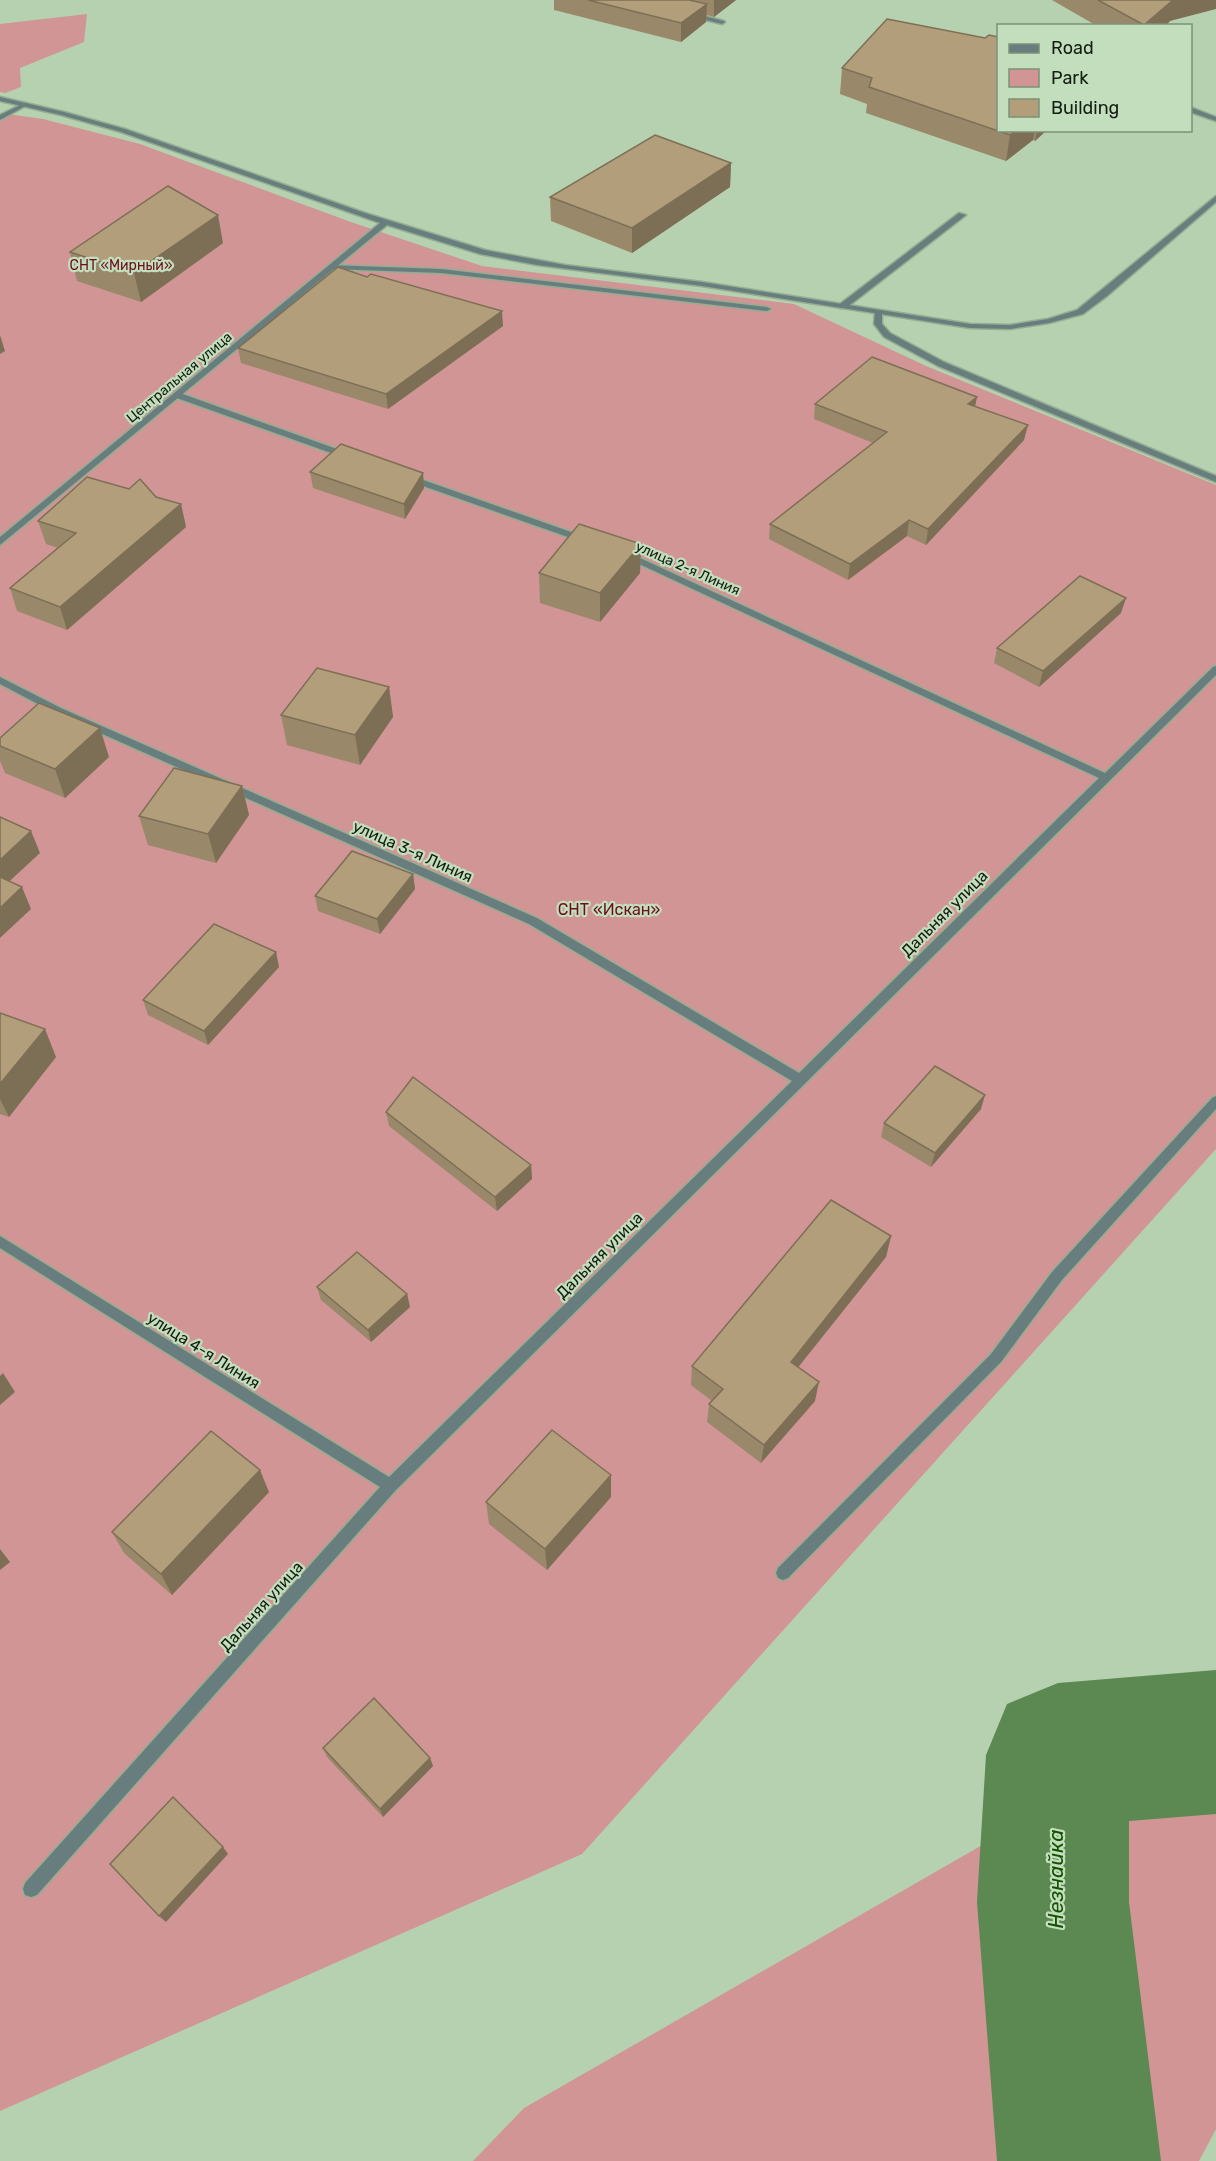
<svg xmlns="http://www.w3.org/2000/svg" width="1216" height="2161" font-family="Rubik,sans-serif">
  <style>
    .green { fill: #d09594 }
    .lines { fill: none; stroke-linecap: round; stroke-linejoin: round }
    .river { fill: #5b8951; fill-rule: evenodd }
    .lane-casing { stroke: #95ad90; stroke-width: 3 }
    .street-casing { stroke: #95ad90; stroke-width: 3 }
    .lane { fill: #687d7e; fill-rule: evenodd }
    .street { fill: #687d7e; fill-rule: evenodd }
    .wall { fill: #9a886a }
    .shaded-wall { fill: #7d6f56 }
    .building { fill: #b39e7b; stroke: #7d6f56; stroke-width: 1.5 }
    .labels { text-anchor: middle; stroke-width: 4.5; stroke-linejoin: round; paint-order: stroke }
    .far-park-label { font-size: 14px; fill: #6c0e1c; stroke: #c3debd }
    .far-street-label { font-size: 14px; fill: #131d11; stroke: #c3debd }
    .street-label { font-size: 16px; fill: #131d11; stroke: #c3debd }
    .park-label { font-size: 16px; fill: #6c0e1c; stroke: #c3debd }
    .near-water-label { font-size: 21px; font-style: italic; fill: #135300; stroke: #c3debd }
  </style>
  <rect width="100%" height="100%" fill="#b6d1b0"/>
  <g class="green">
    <polygon points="87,14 84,42 20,68 21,87 5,93 0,92 0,24"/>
    <polygon points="0,113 43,119 140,144 348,221 482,266 794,304 926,366 1216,485 1216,1149 582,1854 0,2111"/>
    <polygon points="1216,1711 1216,2129 1199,2161 473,2161 524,2108"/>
  </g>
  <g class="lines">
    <polygon class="river" points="1216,1670 1216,1814 1129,1821 1129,1902 1161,2161 997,2161 977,1902 986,1755 1007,1704 1058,1683"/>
    <g class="lane-casing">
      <g id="lane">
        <polygon points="24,103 29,104 0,120 0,115"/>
        <polygon points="1190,107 1216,117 1216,121 1190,112"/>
        <polygon points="959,213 966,215 846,308 840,308 840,304"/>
        <polygon points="329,265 441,269 767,307 771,309 767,311 441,273 332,269 328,267"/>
        <polygon points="875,310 882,312 882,324 890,333 944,362 1216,476 1216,482 938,366 884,337 874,324"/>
        <polygon points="177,392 351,454 352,456 345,458 174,397 173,395"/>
        <polygon points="409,475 588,538 590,540 588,542 582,542 406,480 405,478"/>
        <polygon points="627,552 1105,773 1213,667 1216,666 1216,675 395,1491 37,1895 31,1897 25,1895 23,1889 25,1883 380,1487 0,1248 0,1236 389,1477 792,1081 529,924 53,712 0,684 0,677 61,708 537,918 799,1073 1099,778 624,557 624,553"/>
        <polygon points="1216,1096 1216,1109 1062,1280 1001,1362 788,1578 783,1580 778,1578 776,1573 778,1568 991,1354 1052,1272 1212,1098"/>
      </g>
    </g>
    <g class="street-casing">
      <g id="street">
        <polygon points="692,13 724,21 725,22 722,24 690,16 689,15"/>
        <polygon points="0,97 64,112 125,129 365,213 485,250 565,265 702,282 970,324 1010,325 1048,319 1077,310 1216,196 1216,202 1107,296 1083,314 1049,323 1010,329 970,328 702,286 537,265 480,254 387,225 0,545 0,537 380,223 121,132 61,115 0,101"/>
      </g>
    </g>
    <use href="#lane" class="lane"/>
    <use href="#street" class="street"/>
  </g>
  <g class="wall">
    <polygon points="554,0 736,0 714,17 707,15 706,22 681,42 554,10"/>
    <polygon points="1052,0 1216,0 1170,21 1165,26 1097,26"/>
    <polygon points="887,19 999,130 1047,130 1035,141 1033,140 1006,161 866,113 867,104 840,94 842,68"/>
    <polygon points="731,163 730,187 632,253 551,221 550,197"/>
    <polygon points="223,243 141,302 77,281 70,252"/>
    <polygon points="367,277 503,326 388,409 241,363 238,348"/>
    <polygon points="815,404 975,406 1024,440 926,545 907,536 848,580 769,539 770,524 873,443 814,419"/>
    <polygon points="310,472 423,473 424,488 405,519 313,488"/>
    <polygon points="156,497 181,504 186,527 67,630 17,611 10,588 58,548 46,544 38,521"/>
    <polygon points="641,544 640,573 600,622 540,603 539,573"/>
    <polygon points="1121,613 1039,687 994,663 997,648"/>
    <polygon points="389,687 393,717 360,765 287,745 281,715"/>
    <polygon points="0,738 109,757 65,798 5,773 0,761"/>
    <polygon points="242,786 249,815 216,863 148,845 139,816"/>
    <polygon points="413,874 415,889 380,934 318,911 315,896"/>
    <polygon points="276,952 279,967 208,1045 148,1015 143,1000"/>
    <polygon points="0,1013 56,1057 9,1117 0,1114"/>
    <polygon points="981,1109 931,1167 881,1137 884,1123"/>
    <polygon points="386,1112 531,1165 532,1179 497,1211 389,1126"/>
    <polygon points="891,1236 886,1257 798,1367 815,1401 761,1463 707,1422 709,1404 712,1401 691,1385 692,1366"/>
    <polygon points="317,1287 407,1294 410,1307 371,1342 321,1300"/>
    <polygon points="269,1492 172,1595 124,1553 112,1532"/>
    <polygon points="611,1497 547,1570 489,1524 486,1502"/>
    <polygon points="323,1748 430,1758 433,1766 383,1817 327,1757"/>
  </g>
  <g class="shaded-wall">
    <polygon points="714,0 736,0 714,17"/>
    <polygon points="1173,0 1216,0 1216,9 1170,21 1165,26 1144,26"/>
    <polygon points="707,4 706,22 681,42 681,23"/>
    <polygon points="1016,130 1035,130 1033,140 1006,161 1010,135"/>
    <polygon points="1037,130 1047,130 1035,141"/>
    <polygon points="731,163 730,187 632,253 632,228"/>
    <polygon points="218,215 223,243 141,302 134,273"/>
    <polygon points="502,311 503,326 388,409 386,394"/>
    <polygon points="0,335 5,351 0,354"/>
    <polygon points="977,397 974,412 968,404"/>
    <polygon points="1028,425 1024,440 926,545 928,529"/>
    <polygon points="423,473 424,488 405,519 404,504"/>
    <polygon points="181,504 186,527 67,630 60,607"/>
    <polygon points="909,520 907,536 848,580 850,564"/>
    <polygon points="641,544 640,573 600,622 600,593"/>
    <polygon points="1126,598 1121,613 1039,687 1043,671"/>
    <polygon points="389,687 393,717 360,765 355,735"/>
    <polygon points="100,728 109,757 65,798 55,769"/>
    <polygon points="242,786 249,815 216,863 208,834"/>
    <polygon points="31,831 40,853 0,890 0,860"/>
    <polygon points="413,874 415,889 380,934 377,919"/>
    <polygon points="22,887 31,909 0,938 0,908"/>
    <polygon points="276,952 279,967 208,1045 204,1031"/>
    <polygon points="45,1029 56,1057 9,1117 0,1099 0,1084"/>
    <polygon points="985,1095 981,1109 931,1167 935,1153"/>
    <polygon points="531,1165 532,1179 497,1211 495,1197"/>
    <polygon points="891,1236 886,1257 788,1380 791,1362"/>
    <polygon points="407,1294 410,1307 371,1342 368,1330"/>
    <polygon points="3,1373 15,1392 0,1405 0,1376"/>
    <polygon points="819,1382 815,1401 761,1463 764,1445"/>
    <polygon points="260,1470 269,1492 172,1595 161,1574"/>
    <polygon points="611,1475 611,1497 547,1570 545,1549"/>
    <polygon points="0,1549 10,1562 0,1570"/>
    <polygon points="430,1758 433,1766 383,1817 380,1809"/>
    <polygon points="223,1847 228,1854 166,1922 159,1916"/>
  </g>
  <g class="building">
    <polygon points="588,0 689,0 707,4 681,23"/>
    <polygon points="1098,0 1173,0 1144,25"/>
    <polygon points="887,19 985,38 989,35 999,37 999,130 1016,130 1010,135 869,87 872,78 842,68"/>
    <polygon points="655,135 731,163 632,228 550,197"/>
    <polygon points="168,186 218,215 134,273 70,252"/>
    <polygon points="338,267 367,277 371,274 502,311 386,394 238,348"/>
    <polygon points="872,357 977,397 968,404 1028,425 928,529 909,520 850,564 770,524 887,432 815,404"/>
    <polygon points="341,444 423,473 404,504 310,472"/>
    <polygon points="87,477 129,489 140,479 156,497 181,504 60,607 10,588 76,533 38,521"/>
    <polygon points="579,524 641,544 600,593 539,573"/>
    <polygon points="1080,576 1126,598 1043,671 997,648"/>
    <polygon points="317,668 389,687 355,735 281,715"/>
    <polygon points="39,703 100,728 55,769 0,746 0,738"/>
    <polygon points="174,768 242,786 208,834 139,816"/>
    <polygon points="0,817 31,831 0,860"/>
    <polygon points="352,851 413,874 377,919 315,896"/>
    <polygon points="0,877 22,887 0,908"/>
    <polygon points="214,924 276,952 204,1031 143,1000"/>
    <polygon points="0,1013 45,1029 0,1084"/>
    <polygon points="935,1066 985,1095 935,1153 884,1123"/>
    <polygon points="413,1077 531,1165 495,1197 386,1112"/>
    <polygon points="831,1200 891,1236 791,1362 819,1382 764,1445 709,1404 723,1389 692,1366"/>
    <polygon points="357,1252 407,1294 368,1330 317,1287"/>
    <polygon points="552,1430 611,1475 545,1549 486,1502"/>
    <polygon points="211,1431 260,1470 161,1574 112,1532"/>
    <polygon points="374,1698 430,1758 380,1809 323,1748"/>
    <polygon points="173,1797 223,1847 159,1916 110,1864"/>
  </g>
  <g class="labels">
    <g class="far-park-label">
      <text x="121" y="270">СНТ «Мирный»</text>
    </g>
    <g class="far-street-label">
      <text transform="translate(179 377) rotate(-40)" y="5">Центральная улица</text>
      <text transform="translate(688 568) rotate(24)" y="5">улица 2-я Линия</text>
    </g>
    <g class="street-label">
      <text transform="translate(413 851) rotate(24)" y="6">улица 3-я Линия</text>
      <text transform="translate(944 913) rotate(-45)" y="6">Дальняя улица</text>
      <text transform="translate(599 1255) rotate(-45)" y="6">Дальняя улица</text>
      <text transform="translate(204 1350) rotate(32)" y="6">улица 4-я Линия</text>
      <text transform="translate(261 1606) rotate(-48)" y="6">Дальняя улица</text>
    </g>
    <g class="park-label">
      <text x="609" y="915">СНТ «Искан»</text>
    </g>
    <g class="near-water-label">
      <text transform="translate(1056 1879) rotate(-90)" y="7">Незнайка</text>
    </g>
  </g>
  <rect x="997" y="24" width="195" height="108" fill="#c3debd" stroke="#7d9178" stroke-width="1.5"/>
  <rect x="1009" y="44" width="30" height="9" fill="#687d7e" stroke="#7d9178" stroke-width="1.5"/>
  <text x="1051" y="54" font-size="18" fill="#131d11">Road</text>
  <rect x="1009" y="69" width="30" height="18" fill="#d09594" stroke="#7d9178" stroke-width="1.5"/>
  <text x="1051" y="84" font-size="18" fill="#131d11">Park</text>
  <rect x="1009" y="99" width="30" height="18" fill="#b39e7b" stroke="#7d9178" stroke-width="1.5"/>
  <text x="1051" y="114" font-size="18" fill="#131d11">Building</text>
</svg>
